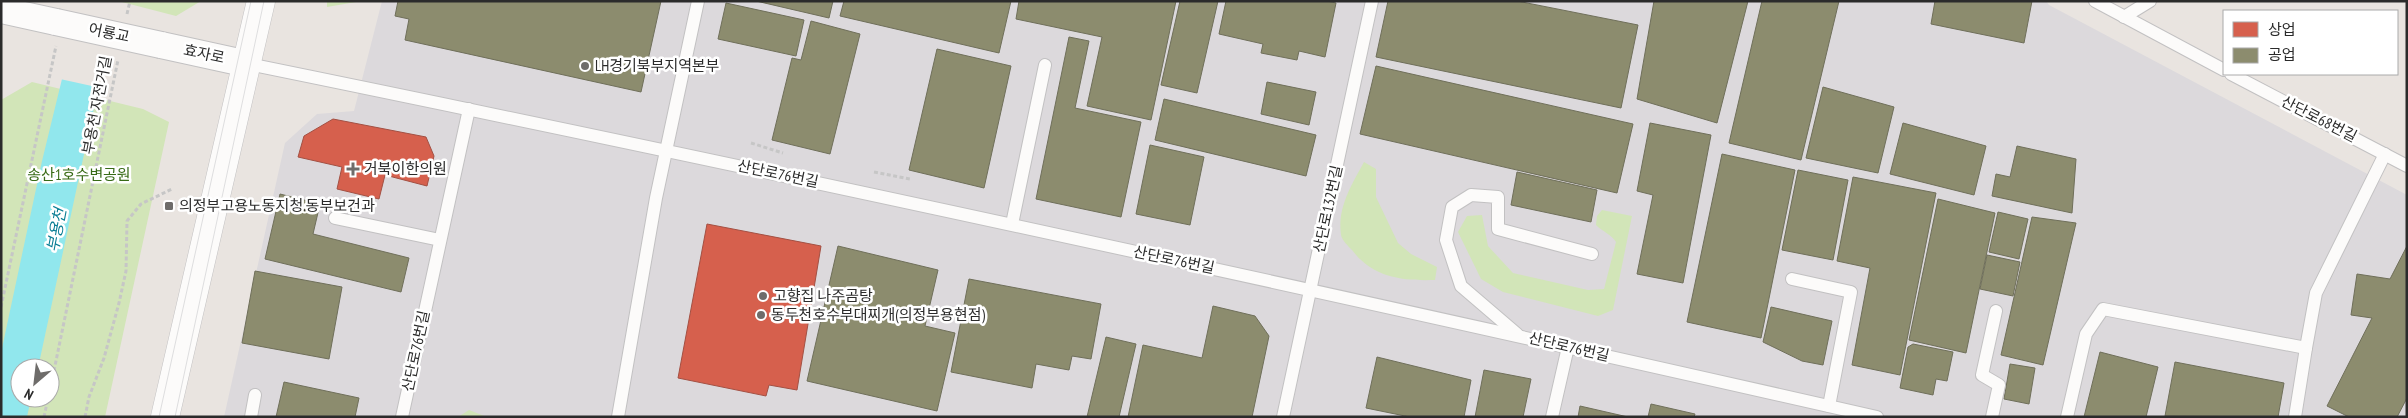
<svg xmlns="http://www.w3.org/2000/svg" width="2408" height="418" font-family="'PT Sans Narrow','Noto Sans KR',sans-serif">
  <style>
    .industrial { fill: #dcd9dc }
    .green { fill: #d2e5b8; fill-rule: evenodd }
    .water { fill: #91e7ed }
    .pier { fill: #e9e4e0 }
    .shops { fill: #d6604d; stroke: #a35043 }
    .industry { fill: #8c8c6e; stroke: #6f6f5a }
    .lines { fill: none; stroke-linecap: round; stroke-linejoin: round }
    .lane-casing { stroke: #c2c1c2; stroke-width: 14 }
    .street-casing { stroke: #c2c1c2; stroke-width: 28 }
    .secondary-casing { stroke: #c2c1c2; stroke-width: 29 }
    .path { stroke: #c6c6c6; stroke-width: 3; stroke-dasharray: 4 2.5; stroke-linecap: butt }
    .lane { stroke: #fcfbfa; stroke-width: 12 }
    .street { stroke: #fcfbfa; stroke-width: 26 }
    .secondary { stroke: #fcfbfa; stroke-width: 28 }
    .tram { stroke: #dededf; stroke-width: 1 }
    .street-bridge-casing { stroke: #c2c1c2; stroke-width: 28; stroke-linecap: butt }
    .street-bridge { stroke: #fcfbfa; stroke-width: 26 }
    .poi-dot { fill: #6e6c6a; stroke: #fff; stroke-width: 2 }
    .labels { text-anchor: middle; stroke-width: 5; stroke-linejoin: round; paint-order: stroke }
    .street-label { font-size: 15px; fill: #2b2b2b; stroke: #fff }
    .poi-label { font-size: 15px; fill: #2b2b2b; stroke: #fff; text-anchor: start }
    .park-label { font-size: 15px; fill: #386b17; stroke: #fff }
    .water-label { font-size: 16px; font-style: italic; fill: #097d94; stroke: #fff }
  </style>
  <rect width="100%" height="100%" fill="#e9e4e0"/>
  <polygon class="industrial" points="382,1 2046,1 2049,5 2407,195 2407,417 224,417 285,143 317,114 354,111"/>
  <g class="green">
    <polygon points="118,1 201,1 176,16"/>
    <polygon points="327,1 362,1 327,7"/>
    <path d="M32,82L143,109L169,122L105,417H1V100ZM20,368H50V398H20Z"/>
    <path d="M1364,162L1376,169V197L1398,243L1411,254L1437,267L1435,280C1403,281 1373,278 1352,250C1348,246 1342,240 1341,235C1337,208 1352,184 1364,162Z"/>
    <path d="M1602,210L1632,216L1613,310L1598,316L1503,292L1481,279L1458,232L1467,216L1482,215L1488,246L1513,273L1588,290L1604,289L1616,242C1611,234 1603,232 1596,225L1597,216Z"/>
    <polygon points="469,410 487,417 458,417"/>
  </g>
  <polygon class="water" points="81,1 117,1 38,368 20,368 20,398 31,398 27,417 1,417 1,353 42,161"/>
  <polygon class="pier" points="79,1 120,2 101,88 60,79"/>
  <g class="shops">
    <polygon points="333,119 426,137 434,156 427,186 385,175 379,199 337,189 342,167 298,157 304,136"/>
    <polygon points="707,224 821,246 797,390 769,385 766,396 678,378"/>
  </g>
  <g class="industry">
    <polygon points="398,1 661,1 641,92 405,40 409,19 395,16"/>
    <polygon points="756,1 833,1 829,18"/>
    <polygon points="844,1 1011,1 999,53 840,16"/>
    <polygon points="1019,1 1176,1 1151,120 1087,106 1102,37 1016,19"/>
    <polygon points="1180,1 1218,1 1197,93 1161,85"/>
    <polygon points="1226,1 1327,1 1336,3 1325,57 1299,51 1297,60 1261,53 1263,44 1219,34"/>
    <polygon points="1388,1 1517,1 1638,25 1621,108 1376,57"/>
    <polygon points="1654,1 1748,1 1717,123 1637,99"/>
    <polygon points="1762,1 1839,1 1801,160 1729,143"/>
    <polygon points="1935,1 2032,1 2024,43 1931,24"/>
    <polygon points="726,3 804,20 796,56 718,39"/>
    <polygon points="811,21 860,34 830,154 772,140 792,58 801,60"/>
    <polygon points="1069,37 1089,41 1075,108 1141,122 1121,217 1036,199"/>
    <polygon points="937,49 1011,66 984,188 909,170"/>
    <polygon points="1376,66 1633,124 1617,193 1360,134"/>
    <polygon points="1267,82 1316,92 1309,125 1261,114"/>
    <polygon points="1823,87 1894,107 1878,173 1806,158"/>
    <polygon points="1164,99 1316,135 1306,176 1155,140"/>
    <polygon points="1650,123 1711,135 1683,283 1637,274 1653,195 1637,191"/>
    <polygon points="1903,123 1986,146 1974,195 1890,174"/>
    <polygon points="1150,145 1204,157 1190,225 1136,214"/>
    <polygon points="2017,146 2076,159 2072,213 1992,196 1996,174 2010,177"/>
    <polygon points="1722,154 1795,170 1761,338 1687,322"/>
    <polygon points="1798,170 1848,180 1833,260 1782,250"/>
    <polygon points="1517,172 1597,190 1591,222 1511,205"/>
    <polygon points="1853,177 1936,193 1900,375 1852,365 1870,268 1837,261"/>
    <polygon points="280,194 320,204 313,234 409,258 401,292 265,259"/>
    <polygon points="1938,199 1995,213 1966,353 1909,340"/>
    <polygon points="1998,212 2028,219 2019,259 1989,252"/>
    <polygon points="2032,217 2076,223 2043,365 2001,355"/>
    <polygon points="838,246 938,270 925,326 955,333 937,411 807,381"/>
    <polygon points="2407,246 2407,398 2397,417 2349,417 2327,406 2372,318 2351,315 2357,274 2390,279"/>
    <polygon points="1987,255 2020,262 2013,296 1980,289"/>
    <polygon points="255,271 342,287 329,359 242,343"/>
    <polygon points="969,279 1101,304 1091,359 1072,356 1069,370 1036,364 1032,388 951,372"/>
    <polygon points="1213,306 1255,316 1269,336 1252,417 1128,417 1143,345 1202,358"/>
    <polygon points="1771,307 1832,321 1823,365 1802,361 1763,342"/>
    <polygon points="1106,337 1136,344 1119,417 1087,417"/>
    <polygon points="1913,344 1953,352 1947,381 1936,379 1933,395 1900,388 1908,347"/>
    <polygon points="2100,352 2158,367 2146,417 2084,417"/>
    <polygon points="1377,357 1471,380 1464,417 1410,417 1366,408"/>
    <polygon points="2175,362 2284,383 2278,417 2165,416"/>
    <polygon points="2010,364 2035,368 2029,404 2004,399"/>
    <polygon points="1484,370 1531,379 1523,417 1475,417"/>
    <polygon points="284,382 359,398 355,417 276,417"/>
    <polygon points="1651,404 1695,414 1694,417 1648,417"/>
    <polygon points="1580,406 1628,417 1578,417"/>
  </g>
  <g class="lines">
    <g class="lane-casing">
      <g id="lane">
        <polyline points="2095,1 2224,70"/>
        <polyline points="2124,17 2150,1"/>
        <path d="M248,64C792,175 1335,294 1877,417"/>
        <polyline points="2231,74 2407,166"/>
        <polyline points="335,218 440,240"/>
        <polyline points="1012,224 1045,65"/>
        <polyline points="1792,279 1851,292 1829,406"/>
        <polyline points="1517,334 1461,286 1446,240 1452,207 1471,195 1498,197 1498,229 1592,254"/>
        <polyline points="251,417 255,395"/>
        <polyline points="402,417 469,109"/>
        <polyline points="618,417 656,198 698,1"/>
        <polyline points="1283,417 1372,1"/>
        <polyline points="1552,417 1568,347"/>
        <polyline points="1992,417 1999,385 1982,375 1996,311"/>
        <polyline points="2067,417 2086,334 2103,309 2306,348 2316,293 2385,154"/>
        <polyline points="2295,417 2306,348"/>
      </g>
    </g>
    <g class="street-casing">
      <g id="street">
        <polyline points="1,10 56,22"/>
        <polyline points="161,45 248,64"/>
      </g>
    </g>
    <g class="secondary-casing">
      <polyline id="secondary" points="165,417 261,1"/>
    </g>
    <g class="path">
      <polyline points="127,14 130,1"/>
      <polyline points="751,143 783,153"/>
      <polyline points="874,172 910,179"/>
      <polyline points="1,307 56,46"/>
      <polyline points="50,390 118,60"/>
      <polyline points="44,417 48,398"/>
      <polyline points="85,417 89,397 104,358 119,303 126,271 127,221 141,204 172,189"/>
    </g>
    <use href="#lane" class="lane"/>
    <use href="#street" class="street"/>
    <use href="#secondary" class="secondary"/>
    <g class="tram">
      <polyline points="159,417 251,1"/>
      <polyline points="175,417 264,1"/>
    </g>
    <g class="street-bridge-casing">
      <polyline id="street-bridge" points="56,22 161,45"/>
    </g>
    <use href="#street-bridge" class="street-bridge"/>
  </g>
  <g class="poi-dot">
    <circle cx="585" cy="66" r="5"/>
    <path d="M350.5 161.5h5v5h5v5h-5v5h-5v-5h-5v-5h5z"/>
    <rect x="164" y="201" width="10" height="10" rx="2.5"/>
    <circle cx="763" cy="296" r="5"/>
    <circle cx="761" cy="315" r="5"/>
  </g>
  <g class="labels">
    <g class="street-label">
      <text transform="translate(109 33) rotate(12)" y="5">어룡교</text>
      <text transform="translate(204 54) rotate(12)" y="5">효자로</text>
      <text transform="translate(97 105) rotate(-79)" y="5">부용천 자전거길</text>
      <text transform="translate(2319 119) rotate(27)" y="5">산단로68번길</text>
      <text transform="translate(778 174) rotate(12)" y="5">산단로76번길</text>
      <text transform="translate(1328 209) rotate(-78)" y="5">산단로132번길</text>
      <text transform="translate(1174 260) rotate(12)" y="5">산단로76번길</text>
      <text transform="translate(1569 347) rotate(13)" y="5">산단로76번길</text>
      <text transform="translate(416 351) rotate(-78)" y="5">산단로76번길</text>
    </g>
    <g class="poi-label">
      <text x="595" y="71">LH경기북부지역본부</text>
      <text x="364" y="174">거북이한의원</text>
      <text x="179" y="211">의정부고용노동지청.동부보건과</text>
      <text x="773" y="301">고향집 나주곰탕</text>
      <text x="771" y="320">동두천호수부대찌개(의정부용현점)</text>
    </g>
    <g class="park-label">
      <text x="79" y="180">송산1호수변공원</text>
    </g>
    <g class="water-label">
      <text transform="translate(56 230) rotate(-79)" y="6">부용천</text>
    </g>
  </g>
  <rect width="2408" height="418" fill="none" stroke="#2b2b2b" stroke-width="5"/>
  <rect x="2223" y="10" width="175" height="65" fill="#ffffff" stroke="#aaaaaa"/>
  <rect x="2233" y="22" width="25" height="15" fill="#d6604d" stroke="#aaaaaa"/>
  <text x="2268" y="35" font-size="15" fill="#2b2b2b">상업</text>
  <rect x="2233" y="48" width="25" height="15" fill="#8c8c6e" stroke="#aaaaaa"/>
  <text x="2268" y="60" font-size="15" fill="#2b2b2b">공업</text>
  <g transform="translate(35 383) rotate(208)"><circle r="24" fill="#ffffff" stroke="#aaaaaa"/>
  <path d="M0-4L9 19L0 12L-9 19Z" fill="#6e6c6a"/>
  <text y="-8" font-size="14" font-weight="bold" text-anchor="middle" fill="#2b2b2b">N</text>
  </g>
</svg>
